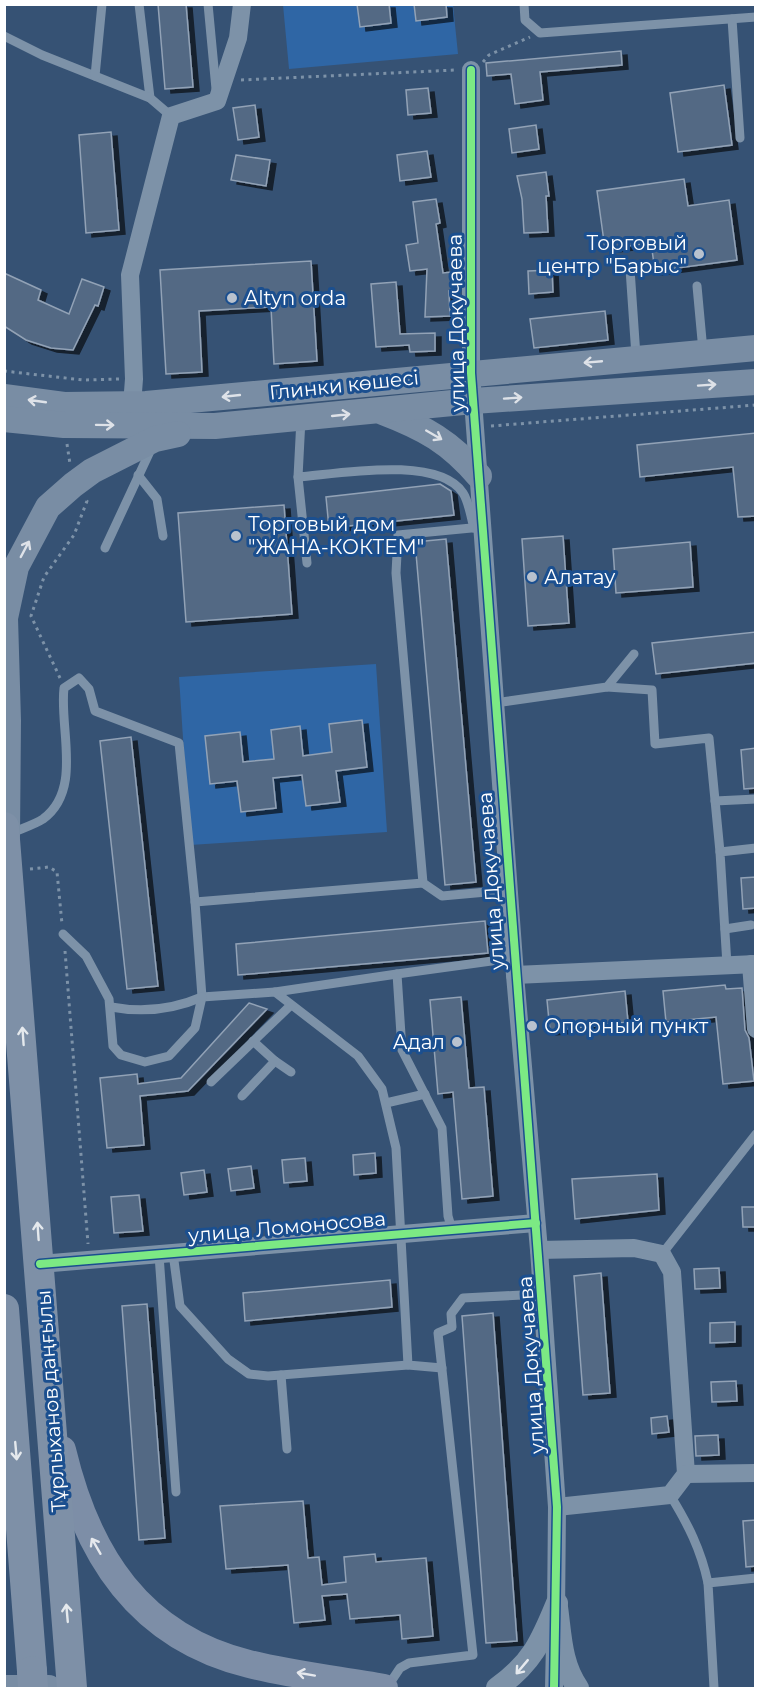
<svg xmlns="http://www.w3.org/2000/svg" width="760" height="1693" font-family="Montserrat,sans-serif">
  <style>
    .green { fill: #2f66a5 }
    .building { fill: #526984; stroke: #92a2b6; stroke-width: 1.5; filter: url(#shadow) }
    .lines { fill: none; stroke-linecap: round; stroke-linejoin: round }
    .path { stroke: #7d92a8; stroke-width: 3; stroke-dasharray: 3 4.5; stroke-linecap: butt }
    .service { stroke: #7d92a8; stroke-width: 9 }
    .minor { stroke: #7d92a8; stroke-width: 18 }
    .tertiary { stroke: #7d92a8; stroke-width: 22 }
    .secondary { stroke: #798da4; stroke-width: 26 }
    .primary { stroke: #7d8ea7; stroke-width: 28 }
    .trunk { stroke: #7e90a7; stroke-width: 30 }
    .trunk-bridge { stroke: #7e90a7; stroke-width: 30 }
    .cycleway-casing { stroke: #1b4f8f; stroke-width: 11 }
    .cycleway { stroke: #7ce984; stroke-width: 8 }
    .oneway { stroke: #dee2e8 }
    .oneway2 { stroke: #e5e9ed }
    .oneway3 { stroke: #e5e8ed }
    .oneway4 { stroke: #e5e9ee }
    .poi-dot { fill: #b9c2ce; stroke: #1b4f8f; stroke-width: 2 }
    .labels { text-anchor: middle; stroke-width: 6; stroke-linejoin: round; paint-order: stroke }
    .poi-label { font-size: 20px; fill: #fff; stroke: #1b4f8f; text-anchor: start }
    .street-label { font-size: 20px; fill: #fff; stroke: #1b4f8f }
  </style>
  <defs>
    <filter id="shadow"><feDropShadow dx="6" dy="4" stdDeviation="0" flood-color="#0009"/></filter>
  </defs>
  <rect width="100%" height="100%" fill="#365274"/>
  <g class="green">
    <polygon points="283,5 453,5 458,54 289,69"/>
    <polygon points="376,664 387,832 190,845 179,677"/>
  </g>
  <g class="building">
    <polygon points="158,4 186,4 193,87 165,89"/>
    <polygon points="357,4 389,4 391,23 360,27"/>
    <polygon points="414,4 446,4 447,17 416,21"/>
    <polygon points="621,51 622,65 540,72 543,100 515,104 511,74 487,76 486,63"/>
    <polygon points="724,85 732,145 678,152 670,93"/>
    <polygon points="428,88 431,113 408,115 406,90"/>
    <polygon points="255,105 259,137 238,140 233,108"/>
    <polygon points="536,125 539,149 512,153 509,129"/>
    <polygon points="111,132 119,230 86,233 79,135"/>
    <polygon points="427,151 431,177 400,181 397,155"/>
    <polygon points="236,155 270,160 266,186 231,180"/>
    <polygon points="546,172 549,196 546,196 548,232 524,233 522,199 517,176"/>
    <polygon points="684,179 688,206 729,200 737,260 655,271 651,243 605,249 597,191"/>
    <polygon points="436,199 440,223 436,224 443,273 452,272 453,291 449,291 450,316 425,317 427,269 410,271 406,245 418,243 413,202"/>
    <polygon points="311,261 317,361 274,364 271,307 199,311 202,372 166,374 160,270"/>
    <polygon points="552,270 553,292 529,294 528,271"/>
    <polygon points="4,273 41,290 38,300 69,314 82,279 104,287 98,306 95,305 73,350 51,348 26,340 4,326"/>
    <polygon points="396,282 400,334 435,333 435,351 410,352 409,345 376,347 371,284"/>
    <polygon points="605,311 608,340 534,348 530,319"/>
    <polygon points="756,433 756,516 738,517 733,467 640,477 637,445"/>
    <polygon points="440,484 451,491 454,515 329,528 326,497"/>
    <polygon points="284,505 292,614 186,622 178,513"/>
    <polygon points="563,536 569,623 528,626 522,539"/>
    <polygon points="446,539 476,882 445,885 415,542"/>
    <polygon points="690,542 693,587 616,593 613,549"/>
    <polygon points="756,632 756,663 656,674 652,643"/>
    <polygon points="362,720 367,767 336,771 340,802 306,806 302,775 273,778 276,808 241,812 237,781 210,784 205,736 240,732 243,762 274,759 271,730 300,726 303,756 332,752 329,724"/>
    <polygon points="131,737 158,986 127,989 100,741"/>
    <polygon points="756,748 756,788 744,789 741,750"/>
    <polygon points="756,877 756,908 743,909 741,878"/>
    <polygon points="485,921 488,953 238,975 236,944"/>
    <polygon points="725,985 726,989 742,988 745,1030 749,1038 754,1081 723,1084 716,1017 666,1022 663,991"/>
    <polygon points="625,991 628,1022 550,1031 547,1000"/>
    <polygon points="461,997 469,1088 484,1087 493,1196 462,1199 453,1092 438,1094 430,1000"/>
    <polygon points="249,1003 267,1009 188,1091 140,1096 144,1145 107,1148 100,1078 137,1074 138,1084 181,1078"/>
    <polygon points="375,1153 376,1173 354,1175 353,1155"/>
    <polygon points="305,1158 307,1181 284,1183 282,1160"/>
    <polygon points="251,1166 254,1188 231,1191 228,1169"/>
    <polygon points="204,1170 207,1192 184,1195 181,1173"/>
    <polygon points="657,1174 659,1210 575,1219 572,1179"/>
    <polygon points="139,1195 143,1231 114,1233 111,1197"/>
    <polygon points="742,1207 756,1207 756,1227 743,1227"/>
    <polygon points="719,1268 720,1288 695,1289 694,1269"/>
    <polygon points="601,1273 610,1393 583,1395 574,1276"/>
    <polygon points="390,1280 392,1307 245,1321 243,1293"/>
    <polygon points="147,1304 165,1538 139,1540 122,1306"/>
    <polygon points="493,1313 517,1641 486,1643 462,1316"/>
    <polygon points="735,1322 735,1342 710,1343 710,1323"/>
    <polygon points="736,1381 737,1401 712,1402 711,1382"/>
    <polygon points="667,1416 669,1432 652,1434 651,1418"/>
    <polygon points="718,1435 719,1455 696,1456 695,1436"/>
    <polygon points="303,1501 308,1558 319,1557 322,1585 346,1582 344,1557 375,1554 376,1562 426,1558 433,1636 402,1639 400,1615 350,1619 347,1594 322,1596 325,1620 294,1623 288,1565 226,1569 220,1506"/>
    <polygon points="756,1520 756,1566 746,1567 743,1521"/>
  </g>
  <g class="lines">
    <g class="path">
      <polyline points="483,62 489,55 530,37"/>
      <polyline points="241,80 456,70"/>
      <polyline points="4,371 83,380 120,379"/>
      <polyline points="491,426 756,405"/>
      <polyline points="67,444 70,464"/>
      <polyline points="60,678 31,616 44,577 74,535 87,501 85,499"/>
      <polyline points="30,869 49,867 57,872 62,924"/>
      <polyline points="65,951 88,1244"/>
    </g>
    <g class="service">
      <polyline points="139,4 150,98"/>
      <polyline points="208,4 216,89"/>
      <polyline points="524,4 525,20 540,33 756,17"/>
      <polyline points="732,19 740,138"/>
      <polyline points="4,36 42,55 150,98 171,116"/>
      <polyline points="95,76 102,4"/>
      <polyline points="630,269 636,356"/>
      <polyline points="697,286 703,351"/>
      <path d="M301,419L298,477C337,474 438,455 463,493C469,502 471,518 474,528"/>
      <polyline points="138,475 157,499 163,536"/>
      <polyline points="298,477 307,563"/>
      <polyline points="482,527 398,535 396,573 423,883 442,896 509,890"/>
      <polyline points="105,548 152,447"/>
      <polyline points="607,687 652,690 655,744 709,738 720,852"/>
      <polyline points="495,703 607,687 634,654"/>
      <polyline points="715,801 756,799"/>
      <path d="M9,834C20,829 34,825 43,819C83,790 59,728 64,688L79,678L89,689L95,711L179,743L195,902L423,883"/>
      <polyline points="195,902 202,997 275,992 358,1056 382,1089 396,1148 408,1365 442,1368"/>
      <polyline points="725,929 751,925"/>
      <polyline points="63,934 86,956 109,999 113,1046 121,1055 145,1062 169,1056 195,1028 202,997"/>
      <polyline points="727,965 720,852 756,848"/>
      <polyline points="275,992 397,974"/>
      <path d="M111,1007C143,1013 172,1010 202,997"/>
      <polyline points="275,1061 291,1072"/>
      <polyline points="211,1082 291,1005"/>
      <polyline points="242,1096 275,1061 253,1041"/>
      <polyline points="386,1103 425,1094"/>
      <polyline points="452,1230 448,1216 442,1128 402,1050 397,974 514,958"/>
      <polyline points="173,1253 180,1306 228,1359 249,1374 268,1376 408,1365"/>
      <polyline points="662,1254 756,1134"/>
      <polyline points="159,1255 176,1492"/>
      <polyline points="281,1375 287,1449"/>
      <path d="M670,1495C688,1524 701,1550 708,1583"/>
      <polyline points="388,1686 400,1668 409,1663 473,1655 438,1333 452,1327 451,1314 463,1298 542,1294"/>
      <polyline points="714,1688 708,1583 756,1578"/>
    </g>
    <g class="minor">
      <polyline points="471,70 471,373 515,975 539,1250 557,1507 556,1615"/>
      <polyline points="132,405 134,379 130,275 171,116 217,101 238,38 242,4"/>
      <polyline points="751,964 756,1029"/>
      <polyline points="515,975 756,964"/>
      <polyline points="539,1250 634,1248 662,1254 672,1272 686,1474 670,1495 557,1507"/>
      <polyline points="40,1264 536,1223"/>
      <polyline points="686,1474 756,1473"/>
      <polyline points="554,1688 555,1642"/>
    </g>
    <g class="tertiary">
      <path d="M557,1607C561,1636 561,1664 578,1688"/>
      <path d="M497,1688C532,1663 541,1642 557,1603"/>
    </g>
    <g class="secondary">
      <polyline points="4,397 64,405 146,404 756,348"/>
      <path d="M383,412C425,428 450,442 479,476"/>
      <polyline points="4,419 64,425 215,426 473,401 756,382"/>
      <polyline points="7,835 8,721 5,618 16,567 48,507 73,485 92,471 155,439 178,434"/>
      <polyline points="4,1688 49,1688"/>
    </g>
    <path class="primary" d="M62,1450C87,1555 139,1637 249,1664C293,1675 339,1680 384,1688"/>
    <g class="trunk">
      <polyline points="4,827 72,1688"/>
      <polyline points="4,1309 32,1671"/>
    </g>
    <polyline class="trunk-bridge" points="32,1671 33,1688"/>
    <g class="cycleway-casing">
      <g id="cycleway">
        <polyline points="471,70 471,373 557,1507 554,1688"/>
        <polyline points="40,1264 536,1223"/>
      </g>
    </g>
    <use href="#cycleway" class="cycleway"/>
  </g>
  <defs><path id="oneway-shaft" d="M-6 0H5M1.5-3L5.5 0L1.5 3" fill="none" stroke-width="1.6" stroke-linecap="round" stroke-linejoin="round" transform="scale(1.5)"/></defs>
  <g class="oneway">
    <use href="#oneway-shaft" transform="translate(593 362) rotate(175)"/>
    <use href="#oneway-shaft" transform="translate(707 385) rotate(-4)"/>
    <use href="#oneway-shaft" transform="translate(231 396) rotate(174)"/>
    <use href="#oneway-shaft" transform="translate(513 398) rotate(-4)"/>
    <use href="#oneway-shaft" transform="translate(37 401) rotate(-172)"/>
    <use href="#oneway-shaft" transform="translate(341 415) rotate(-6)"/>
    <use href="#oneway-shaft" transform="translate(105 425) rotate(1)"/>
    <use href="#oneway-shaft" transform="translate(434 435) rotate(30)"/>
    <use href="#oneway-shaft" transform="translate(25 549) rotate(-62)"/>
  </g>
  <g class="oneway2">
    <use href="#oneway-shaft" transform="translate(23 1036) rotate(-94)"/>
    <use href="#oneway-shaft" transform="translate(38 1231) rotate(-94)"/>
    <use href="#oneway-shaft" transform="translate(16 1451) rotate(85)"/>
    <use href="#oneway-shaft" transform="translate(67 1613) rotate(-95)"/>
  </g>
  <g class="oneway3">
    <use href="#oneway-shaft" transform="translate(96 1546) rotate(-120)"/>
    <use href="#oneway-shaft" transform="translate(306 1674) rotate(-170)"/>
  </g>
  <use class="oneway4" href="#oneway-shaft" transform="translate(522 1667) rotate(130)"/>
  <g class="poi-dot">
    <circle cx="699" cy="254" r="6"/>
    <circle cx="232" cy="298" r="6"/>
    <circle cx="236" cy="536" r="6"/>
    <circle cx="532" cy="577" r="6"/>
    <circle cx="532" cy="1026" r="6"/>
    <circle cx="457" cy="1042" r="6"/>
  </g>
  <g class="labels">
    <g class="poi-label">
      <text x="687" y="250" text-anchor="end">Торговый<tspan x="687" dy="23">центр "Барыс"</tspan></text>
      <text x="244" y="305">Altyn orda</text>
      <text x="248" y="531">Торговый дом<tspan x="248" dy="23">"ЖАНА-КОКТЕМ"</tspan></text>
      <text x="544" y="584">Алатау</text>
      <text x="544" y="1033">Опорный пункт</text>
      <text x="445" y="1049" text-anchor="end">Адал</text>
    </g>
    <g class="street-label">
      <text transform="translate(456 323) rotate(-91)" y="7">улица Докучаева</text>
      <text transform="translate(344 385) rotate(-6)" y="7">Глинки көшесі</text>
      <text transform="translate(491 881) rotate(-94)" y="7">улица Докучаева</text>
      <text transform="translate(287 1227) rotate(-5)" y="7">улица Ломоносова</text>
      <text transform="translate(531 1365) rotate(-94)" y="7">улица Докучаева</text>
      <text transform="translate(51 1401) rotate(-94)" y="7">Тұрлыханов даңғылы</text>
    </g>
  </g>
  <rect width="760" height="1693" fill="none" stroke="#ffffff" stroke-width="12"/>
</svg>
